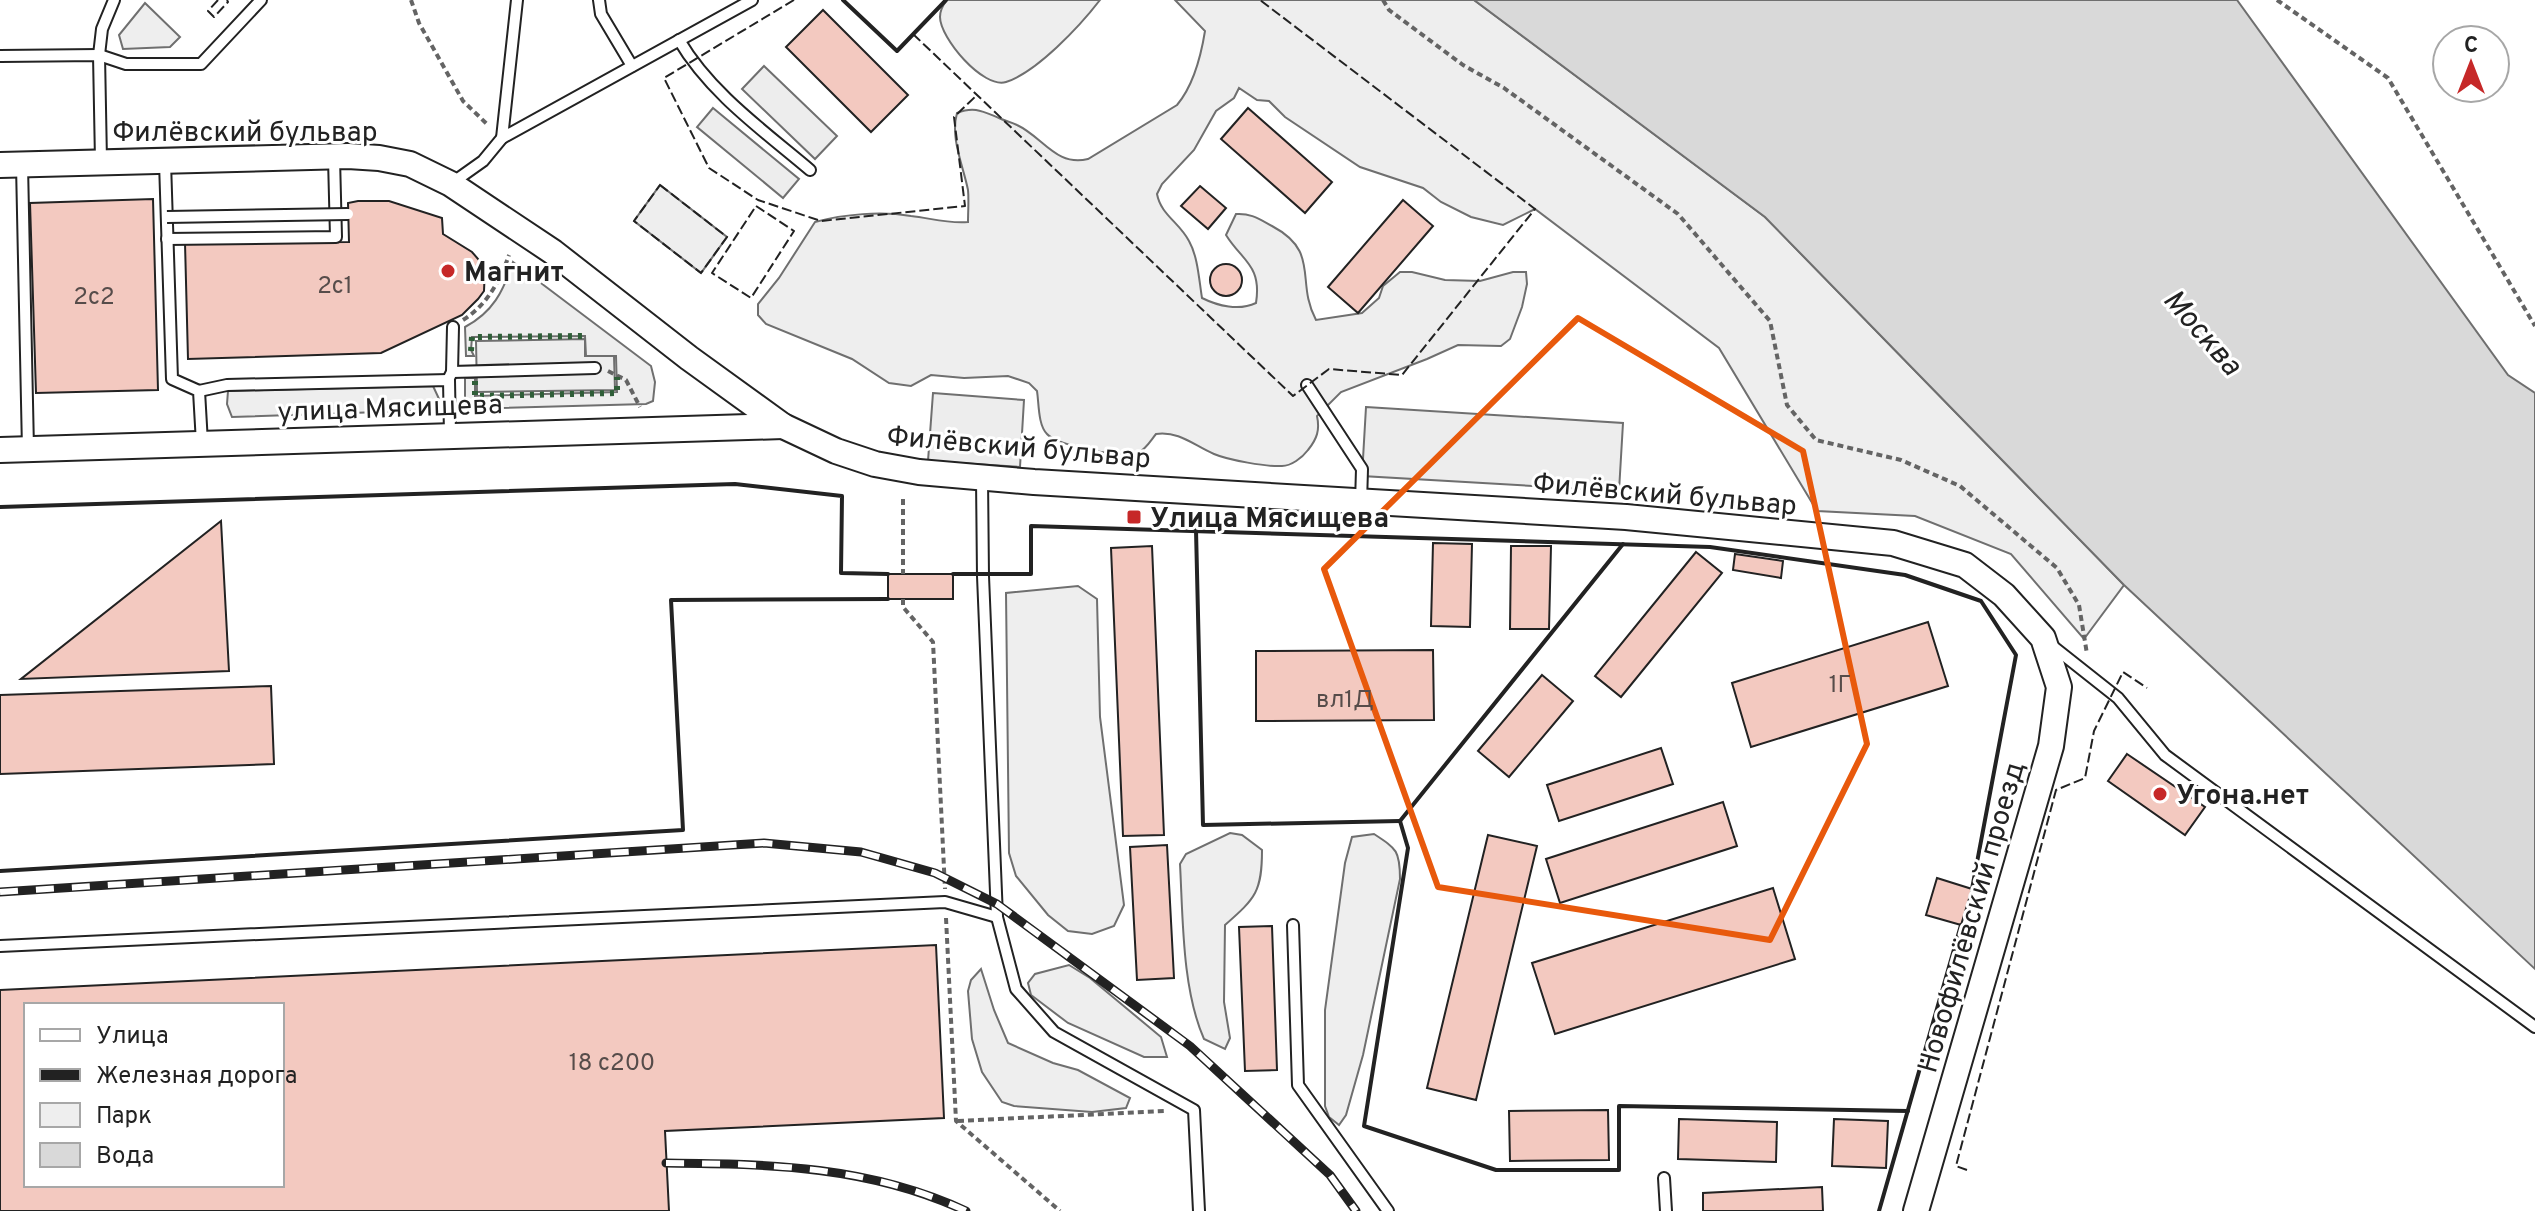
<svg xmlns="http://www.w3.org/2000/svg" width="2535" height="1211" font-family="Overpass,sans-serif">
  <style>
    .green { fill: #eee; stroke: #6f6f6f; stroke-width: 2 }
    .parking { fill: #ededed; stroke: #6f6f6f; stroke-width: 2 }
    .water { fill: #d9d9d9; stroke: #6f6f6f; stroke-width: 2 }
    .building { fill: #f3c9c0; stroke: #222; stroke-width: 2; fill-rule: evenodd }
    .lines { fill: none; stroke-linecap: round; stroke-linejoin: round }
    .service-casing { stroke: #222; stroke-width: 14 }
    .tertiary-casing { stroke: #222; stroke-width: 28 }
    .path { stroke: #646464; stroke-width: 4; stroke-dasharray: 6 4; stroke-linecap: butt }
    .service { stroke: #fff; stroke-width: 10 }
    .tertiary { stroke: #fff; stroke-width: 24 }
    .rail-casing { stroke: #222; stroke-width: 9 }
    .rail { stroke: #fff; stroke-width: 6; stroke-dasharray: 18; stroke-linecap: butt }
    .service-bridge-casing { stroke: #222; stroke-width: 14; stroke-linecap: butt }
    .service-bridge { stroke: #fff; stroke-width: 10 }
    .hedge { stroke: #2f5e38; stroke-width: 6; stroke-dasharray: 4 6; stroke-linecap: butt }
    .fence { stroke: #222; stroke-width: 2; stroke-dasharray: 10 4; stroke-linecap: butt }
    .wall { stroke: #222; stroke-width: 4 }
    .marked { fill: none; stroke: #e8590c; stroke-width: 6; stroke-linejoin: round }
    .poi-dot { fill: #c62828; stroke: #fff; stroke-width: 3 }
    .labels { text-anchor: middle; stroke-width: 6; stroke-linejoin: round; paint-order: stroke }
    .number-label { font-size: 24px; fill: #564c4a }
    .street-label { font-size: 28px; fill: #222; stroke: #fff }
    .poi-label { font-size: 28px; font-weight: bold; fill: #222; stroke: #fff; text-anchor: start }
    .water-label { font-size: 30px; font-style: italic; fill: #222; stroke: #fff }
  </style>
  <rect width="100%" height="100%" fill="#fff"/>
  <g class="green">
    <path d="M947,0H1100C1080,26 1037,72 1006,82C983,89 940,38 940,17C940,10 943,5 947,0Z"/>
    <path d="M1175,0H1474L1765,217L2124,585L2084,639L2011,554L1915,516L1817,511L1719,348L1535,209L1503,225L1471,217L1441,202L1423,188L1360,167L1285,117L1269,101L1257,100L1239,88L1234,98L1216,111L1194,150L1162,184L1157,194C1161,215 1179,222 1189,241C1198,257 1199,280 1202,298C1218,306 1239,311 1256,303C1262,265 1242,261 1226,235L1236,214C1251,213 1259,219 1272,226C1321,252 1295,281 1316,320L1362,313L1379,298L1383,286L1400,272H1412L1445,280L1480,281L1513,272H1526L1527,284L1522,307L1510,339L1501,346L1458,345L1427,359L1341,392L1317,416C1320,430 1317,439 1308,450C1302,458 1291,466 1282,466C1267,467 1228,460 1214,454C1193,445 1180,431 1156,434C1151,440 1146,449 1139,452C1125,459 1057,446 1047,434C1038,425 1039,404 1037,391L1029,383L1008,376L964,378L931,375L911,386L889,383L852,359L766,324L758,315V304L779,278L815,222C844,214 881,211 911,216C930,218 948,224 968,222C968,211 969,200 968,190C963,165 950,138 957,113C974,106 982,111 999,118C1005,121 1011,122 1017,125C1043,137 1056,167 1088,159L1177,105C1193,86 1201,56 1205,31Z"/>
    <polygon points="145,3 180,37 170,47 123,49 119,35"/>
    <polygon points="660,185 727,237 701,273 634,221"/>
    <path d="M513,262L651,366L655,382L653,401L646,404L465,409V378H475V396L617,392L616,356H586L585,336L472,337L471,350L474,356H466L465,327C493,312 503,292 513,262Z"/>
    <polygon points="433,386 440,401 439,410 232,417 227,404 228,391"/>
    <polygon points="1078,586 1097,599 1100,717 1124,905 1114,926 1092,934 1068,931 1048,915 1016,876 1009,853 1006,593"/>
    <path d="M1230,833L1242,835L1262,850C1262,891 1256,898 1225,925L1224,1002L1230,1038L1225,1049L1204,1039C1182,989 1183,919 1180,864L1186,854Z"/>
    <path d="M1374,834C1397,849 1400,851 1400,879L1363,1055L1346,1115L1339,1125L1329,1117L1325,1106V1010L1345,863L1352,837Z"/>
    <polygon points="1069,965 1090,978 1161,1037 1167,1057 1144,1057 1068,1023 1031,995 1028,983 1035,974"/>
    <polygon points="981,969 994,1010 1008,1043 1053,1063 1078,1070 1130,1098 1126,1108 1092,1112 1014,1106 1002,1102 982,1072 972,1039 968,991 971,980"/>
  </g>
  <g class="parking">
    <polygon points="764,66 837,136 815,159 742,89"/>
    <polygon points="713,108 799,179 783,198 697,127"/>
    <polygon points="585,339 585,356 614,356 615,390 477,392 476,341"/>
    <polygon points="933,393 1024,400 1020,467 928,461"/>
    <polygon points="1366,407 1623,423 1619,491 1362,476"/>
  </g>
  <polygon class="water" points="1474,0 2237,0 2508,375 2535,393 2535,969 2124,585 1765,217"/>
  <g class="building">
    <polygon points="823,10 908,95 871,132 786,47"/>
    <polygon points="1248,108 1332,182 1305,213 1221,139"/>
    <polygon points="1200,186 1226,208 1208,229 1181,206"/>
    <polygon points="153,199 158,390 36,393 30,203"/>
    <polygon points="1403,200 1433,226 1358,313 1328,287"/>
    <polygon points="358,201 389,201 442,218 443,234 472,252 485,267 484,291 478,299 462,315 381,353 188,359 185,243 349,242 348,203"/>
    <circle cx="1226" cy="280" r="16"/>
    <polygon points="221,521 229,671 21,679"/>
    <polygon points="1433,543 1472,544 1470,627 1431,626"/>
    <polygon points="1152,546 1164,835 1123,836 1111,548"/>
    <polygon points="1511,546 1551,546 1549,629 1510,629"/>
    <polygon points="1696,552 1722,573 1621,697 1595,676"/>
    <polygon points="1735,554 1783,561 1781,578 1733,570"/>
    <rect x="888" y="574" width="65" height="25"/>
    <polygon points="1928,622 1948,686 1751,747 1732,683"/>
    <polygon points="1433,650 1434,720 1256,721 1256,651"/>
    <polygon points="1542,675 1573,701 1509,777 1478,751"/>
    <polygon points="271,686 274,764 0,774 0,695"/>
    <polygon points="1661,748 1673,784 1559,821 1547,785"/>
    <polygon points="2127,754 2205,807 2185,835 2108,781"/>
    <polygon points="1723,802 1737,846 1560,903 1546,859"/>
    <polygon points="1488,835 1537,846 1476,1100 1427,1088"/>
    <polygon points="1167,845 1174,978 1137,980 1130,847"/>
    <polygon points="1937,878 1972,889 1961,925 1926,915"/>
    <polygon points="1773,888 1795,959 1555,1034 1532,963"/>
    <polygon points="1272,926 1277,1070 1245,1071 1239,927"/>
    <path d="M936,945L944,1118L665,1131L669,1211H0V990ZM26,1005H282V1185H26Z"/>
    <polygon points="1608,1110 1609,1160 1510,1161 1509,1111"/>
    <polygon points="1679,1119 1777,1122 1776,1162 1678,1159"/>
    <polygon points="1834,1119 1888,1121 1886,1168 1832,1166"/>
    <polygon points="1822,1187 1823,1211 1703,1211 1703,1193"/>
  </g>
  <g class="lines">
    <g class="service-casing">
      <g id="service">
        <polyline points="599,0 601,14 632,66"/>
        <path d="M679,40C710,93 764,131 810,170"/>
        <polyline points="0,56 99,55 126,64 201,64 261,0"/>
        <polyline points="502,138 517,0"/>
        <polyline points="101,161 99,55 102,29 114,0"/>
        <polyline points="165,162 172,379 199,391 202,443"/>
        <polyline points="22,165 28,449"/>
        <polyline points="452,183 483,161 502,138 752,0"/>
        <polyline points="167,239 336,237 334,158"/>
        <polyline points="452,372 595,368"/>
        <polyline points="449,378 452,372 453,327"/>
        <polyline points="1307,385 1362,469 1361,503"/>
        <polyline points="199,391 227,385 449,380 450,435"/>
        <polyline points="982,478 983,576 997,917 1016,989 1054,1032 1194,1110 1199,1211"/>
        <polyline points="2051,645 2118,698 2165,755 2535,1027"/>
        <polyline points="1293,925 1298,1085 1388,1211"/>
        <polyline points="0,946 945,902 997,917"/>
        <polyline points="1664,1178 1666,1211"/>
      </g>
    </g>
    <g class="tertiary-casing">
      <g id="tertiary">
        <polyline points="0,165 348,156 379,158 410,164 451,184 553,252 689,358 783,426 836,451 875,464 919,472 1034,482 1626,517 1893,543 1965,565 2004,595 2043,638 2059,687 2051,746 1916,1211"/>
        <polyline points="0,450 783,426"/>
      </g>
    </g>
    <g class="path">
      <polyline points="411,0 419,23 463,101 489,126"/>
      <polyline points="1383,0 1389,10 1463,65 1504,88 1678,214 1770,321 1787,405 1816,440 1901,460 1960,486 2057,568 2079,605 2087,654"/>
      <polyline points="2277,0 2388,78 2535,326"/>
      <path d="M463,320C487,305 500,281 509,255"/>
      <polyline points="608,371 626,380 640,407"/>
      <polyline points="903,499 903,574"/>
      <polyline points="903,599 903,607 933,642 945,889"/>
      <polyline points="946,918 956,1121 1060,1211"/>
      <polyline points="958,1121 1165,1111"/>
    </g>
    <use href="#service" class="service"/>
    <use href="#tertiary" class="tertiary"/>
    <g class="rail-casing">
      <g id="rail">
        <polyline points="0,892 764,843 861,852 935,873 997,904 1190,1046 1330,1175 1356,1211"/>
        <path d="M666,1163C772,1164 869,1166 966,1211"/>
      </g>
    </g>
    <use href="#rail" class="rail"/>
    <g class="service-bridge-casing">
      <polyline id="service-bridge" points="167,217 348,214"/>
    </g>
    <use href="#service-bridge" class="service-bridge"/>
    <g class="hedge">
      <polyline points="471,351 472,337 583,336"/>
      <polyline points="475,381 475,396 617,393 617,377"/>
    </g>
    <g class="fence">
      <polyline points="218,0 208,11 214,17 228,2 227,0"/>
      <polyline points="794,0 664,78 709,168 758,200 821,221 965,206 954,117 977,95"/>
      <polyline points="913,34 1293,396 1329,369 1402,375 1535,209 1260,0"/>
      <polygon points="660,185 727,237 701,273 634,221"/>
      <polygon points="756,206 794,231 751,298 712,273"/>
      <polyline points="1967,1170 1956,1166 2056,790 2085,778 2094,731 2123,672 2147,688"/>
    </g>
    <g class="wall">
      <polyline points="843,0 897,51 946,0"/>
      <polyline points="0,507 735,484 842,496 841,573 888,574"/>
      <polyline points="1196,530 1203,825 1400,821"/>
      <polyline points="953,574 1031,574 1031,526 1710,547 1905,575 1981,601 2016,655 1972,889"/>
      <polyline points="1400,821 1408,848 1364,1126 1496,1170 1619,1170 1619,1106 1908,1111"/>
      <polyline points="1400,821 1623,544"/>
      <polyline points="0,871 683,830 671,600 888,599"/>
      <polyline points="1879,1211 1961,925"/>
    </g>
  </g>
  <path class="marked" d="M1578,318L1803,451L1867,744L1770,940L1438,887L1324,569Z"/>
  <g class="poi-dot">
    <circle cx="448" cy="271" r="8"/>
    <rect x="1126" y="509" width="16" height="16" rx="4"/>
    <circle cx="2160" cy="794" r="8"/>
  </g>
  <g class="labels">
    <g class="number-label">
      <text x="335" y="293">2c1</text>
      <text x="94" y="304">2c2</text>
      <text x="1840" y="692">1Г</text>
      <text x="1345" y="707">вл1Д</text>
      <text x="612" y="1070">18 с200</text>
    </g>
    <g class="street-label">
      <text x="245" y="141">Филёвский бульвар</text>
      <text transform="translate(390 407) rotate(-2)" y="10">улица Мясищева</text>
      <text transform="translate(1019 446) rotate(5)" y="10">Филёвский бульвар</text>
      <text transform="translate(1665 493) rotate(5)" y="10">Филёвский бульвар</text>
      <text transform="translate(1970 917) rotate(-74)" y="10">Новофилёвский проезд</text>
    </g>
    <g class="poi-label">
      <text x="464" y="281">Магнит</text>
      <text x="1150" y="527">Улица Мясищева</text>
      <text x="2176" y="804">Угона.нет</text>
    </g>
    <g class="water-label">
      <text transform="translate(2203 332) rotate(49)" y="10">Москва</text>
    </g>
  </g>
  <rect x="24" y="1003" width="260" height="184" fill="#ffffff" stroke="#a7a7a7" stroke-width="2"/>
  <rect x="40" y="1029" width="40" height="12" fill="#ffffff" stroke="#a7a7a7" stroke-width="2"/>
  <text x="96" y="1043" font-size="24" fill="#222222">Улица</text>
  <rect x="40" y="1069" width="40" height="12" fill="#222222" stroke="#a7a7a7" stroke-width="2"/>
  <text x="96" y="1083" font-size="24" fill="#222222">Железная дорога</text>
  <rect x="40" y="1103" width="40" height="24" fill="#eeeeee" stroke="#a7a7a7" stroke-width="2"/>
  <text x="96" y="1123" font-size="24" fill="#222222">Парк</text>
  <rect x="40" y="1143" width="40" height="24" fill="#d9d9d9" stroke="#a7a7a7" stroke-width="2"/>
  <text x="96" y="1163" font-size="24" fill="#222222">Вода</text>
  <g transform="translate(2471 64)"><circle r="38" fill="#ffffff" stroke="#a7a7a7" stroke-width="2"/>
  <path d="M0-6L14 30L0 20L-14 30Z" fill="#c62828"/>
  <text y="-12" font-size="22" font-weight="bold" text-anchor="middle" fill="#222222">С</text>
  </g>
</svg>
